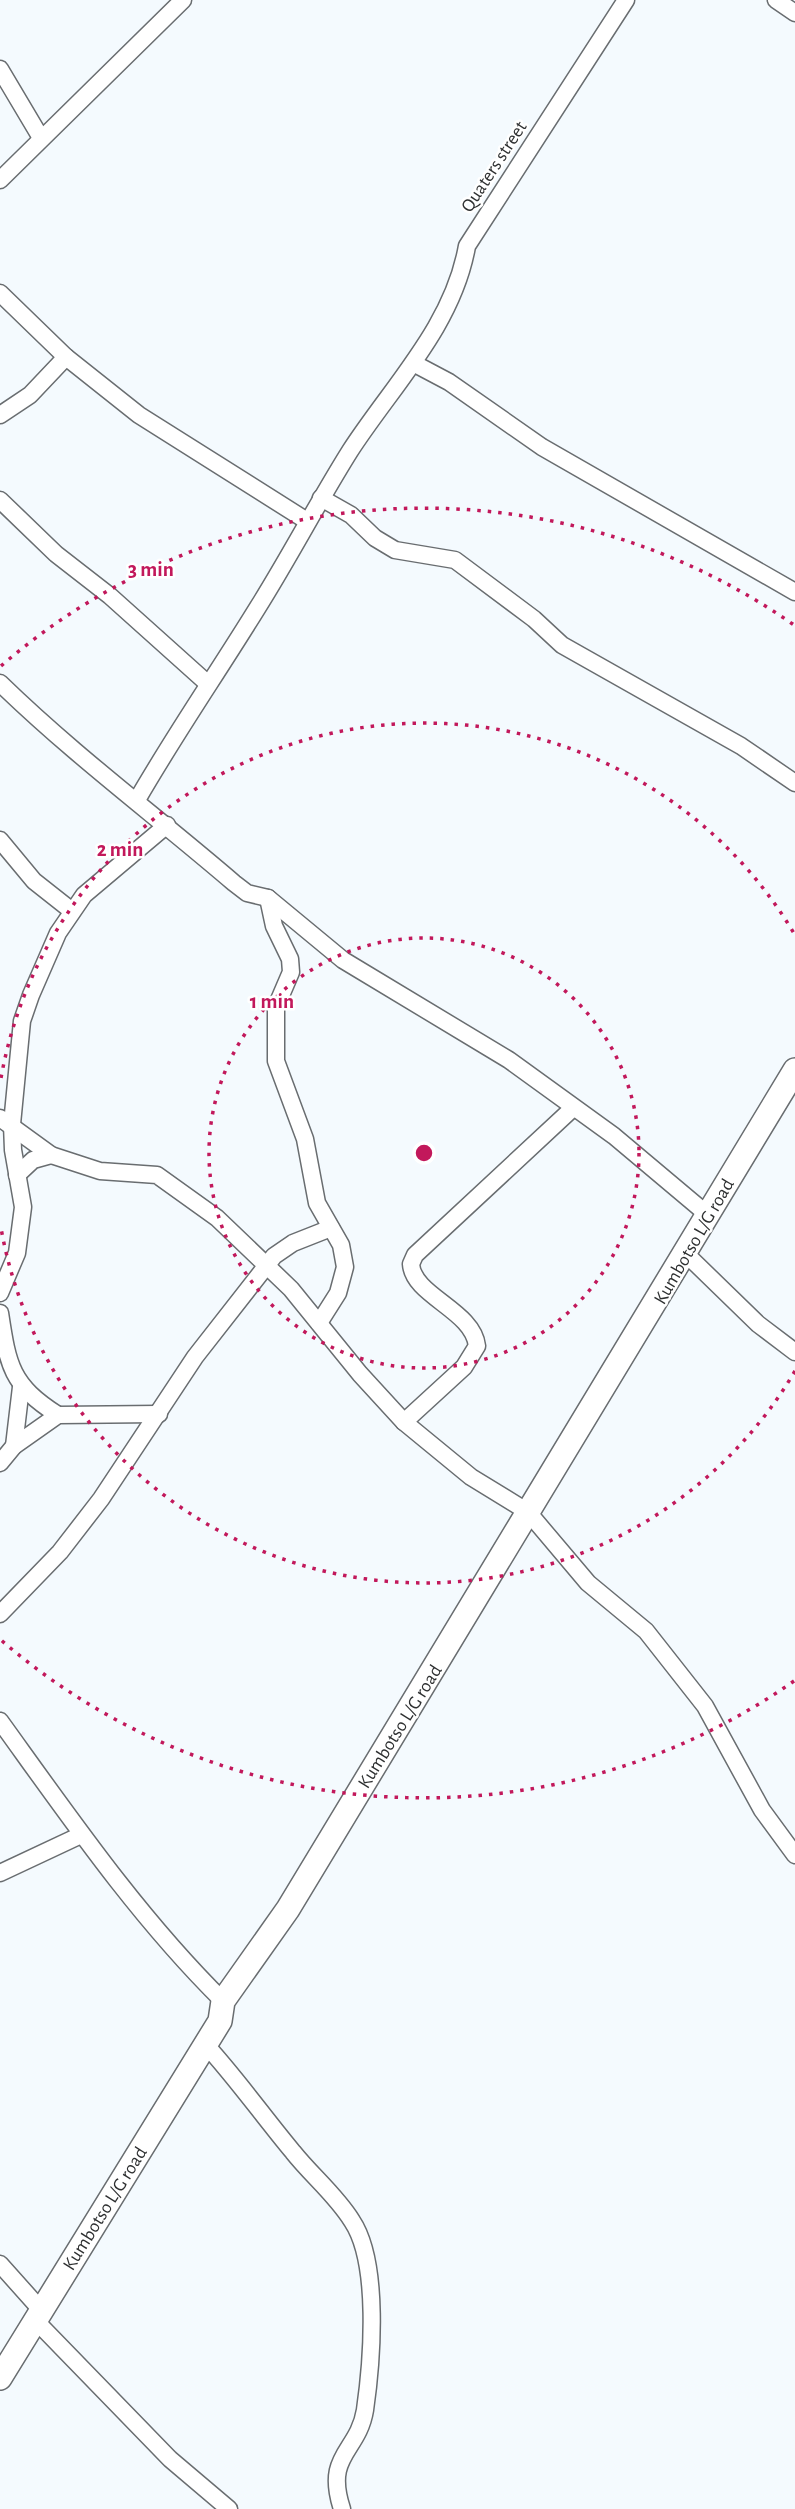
<svg xmlns="http://www.w3.org/2000/svg" width="795" height="2509" font-family="'Alegreya Sans',sans-serif">
  <style>
    .lines { fill: none; stroke-linecap: round; stroke-linejoin: round }
    .street-casing { stroke: #696d70; stroke-width: 19 }
    .secondary-casing { stroke: #696d70; stroke-width: 26 }
    .street { stroke: #fff; stroke-width: 16 }
    .secondary { stroke: #fff; stroke-width: 23 }
    .ring { fill: none; stroke: #c2185b; stroke-width: 3.5; stroke-dasharray: 3.5 7 }
    .labels { text-anchor: middle; stroke-width: 5; stroke-linejoin: round; paint-order: stroke }
    .street-label { font-size: 19px; fill: #2e3031; stroke: #fff }
    .centre { fill: #c2185b; stroke: #fff; stroke-width: 3.5 }
    .ring-label { font-size: 21px; text-anchor: middle; font-weight: bold; fill: #c2185b; stroke: #fff; stroke-width: 5; stroke-linejoin: round; paint-order: stroke }
  </style>
  <rect width="100%" height="100%" fill="#f4fafe"/>
  <g class="lines">
    <g class="street-casing">
      <g id="street">
        <polyline points="776,0 795,13"/>
        <polyline points="0,69 41,138"/>
        <polyline points="0,180 183,0"/>
        <polyline points="0,293 66,357 139,415 307,521"/>
        <polyline points="415,364 449,382 542,447 795,592"/>
        <polyline points="0,415 30,395 66,357"/>
        <polyline points="321,498 351,515 375,538 395,550 455,560 534,619 562,645 741,746 795,783"/>
        <polyline points="0,500 56,554 110,596 207,683"/>
        <path d="M0,683C74,755 156,816 234,883L247,893L268,898L343,960L509,1060L614,1136L708,1215"/>
        <path d="M137,800C175,734 218,672 258,607C290,556 318,502 350,451C392,386 453,326 467,246L626,0"/>
        <polyline points="0,840 34,881 72,911"/>
        <polyline points="268,898 274,926 290,959 291,972 276,1007 276,1061 305,1139 317,1203 341,1245 345,1267 338,1293 319,1323"/>
        <polyline points="0,1118 51,1155 100,1171 157,1175 217,1218 291,1289 360,1374 404,1422 471,1477 528,1512 588,1583 646,1631 705,1706 762,1810 795,1855"/>
        <polyline points="17,1175 33,1160 51,1155"/>
        <polyline points="685,1253 758,1324 795,1352"/>
        <polyline points="0,1293 17,1253 23,1207 13,1150 12,1124 22,1021 31,995 58,933 84,895 167,825"/>
        <path d="M0,1313C8,1366 11,1385 58,1415"/>
        <path d="M404,1422L464,1367L477,1346C473,1310 413,1296 411,1264L415,1255L572,1109"/>
        <polyline points="14,1446 21,1387"/>
        <polyline points="0,1463 14,1446 58,1415 159,1414"/>
        <polyline points="0,1614 60,1552 101,1499 195,1357 274,1256 293,1243 331,1228"/>
        <path d="M0,1721C70,1818 138,1917 223,2001"/>
        <polyline points="0,1873 81,1835"/>
        <path d="M205,2044C237,2079 263,2116 293,2152C312,2176 336,2195 352,2221C380,2263 372,2361 365,2410C358,2453 324,2454 342,2509"/>
        <polyline points="0,2264 41,2310"/>
        <polyline points="35,2320 170,2459 229,2509"/>
      </g>
    </g>
    <g class="secondary-casing">
      <polyline id="secondary" points="0,2378 220,2021 223,2001 288,1909 795,1070"/>
    </g>
    <use href="#street" class="street"/>
    <use href="#secondary" class="secondary"/>
  </g>
  <g class="ring">
    <circle cx="424" cy="1153" r="215"/>
    <path d="M795 1371A430 430 0 0 1 1 1228M1 1078A430 430 0 0 1 795 935"/>
    <path d="M794 1681A645 645 0 0 1 1 1640M1 666A645 645 0 0 1 794 625"/>
  </g>
  <g class="labels">
    <g class="street-label">
      <text transform="translate(493 166) rotate(-57)" y="7">Quaters street</text>
      <text transform="translate(693 1241) rotate(-60)" y="7">Kumbotso L/G road</text>
      <text transform="translate(399 1726) rotate(-58)" y="7">Kumbotso L/G road</text>
      <text transform="translate(104 2208) rotate(-58)" y="7">Kumbotso L/G road</text>
    </g>
  </g>
  <circle cx="424" cy="1153" r="10" class="centre"/>
  <g class="ring-label">
    <text x="151" y="576">3 min</text>
    <text x="120" y="856">2 min</text>
    <text x="272" y="1008">1 min</text>
  </g>
</svg>
